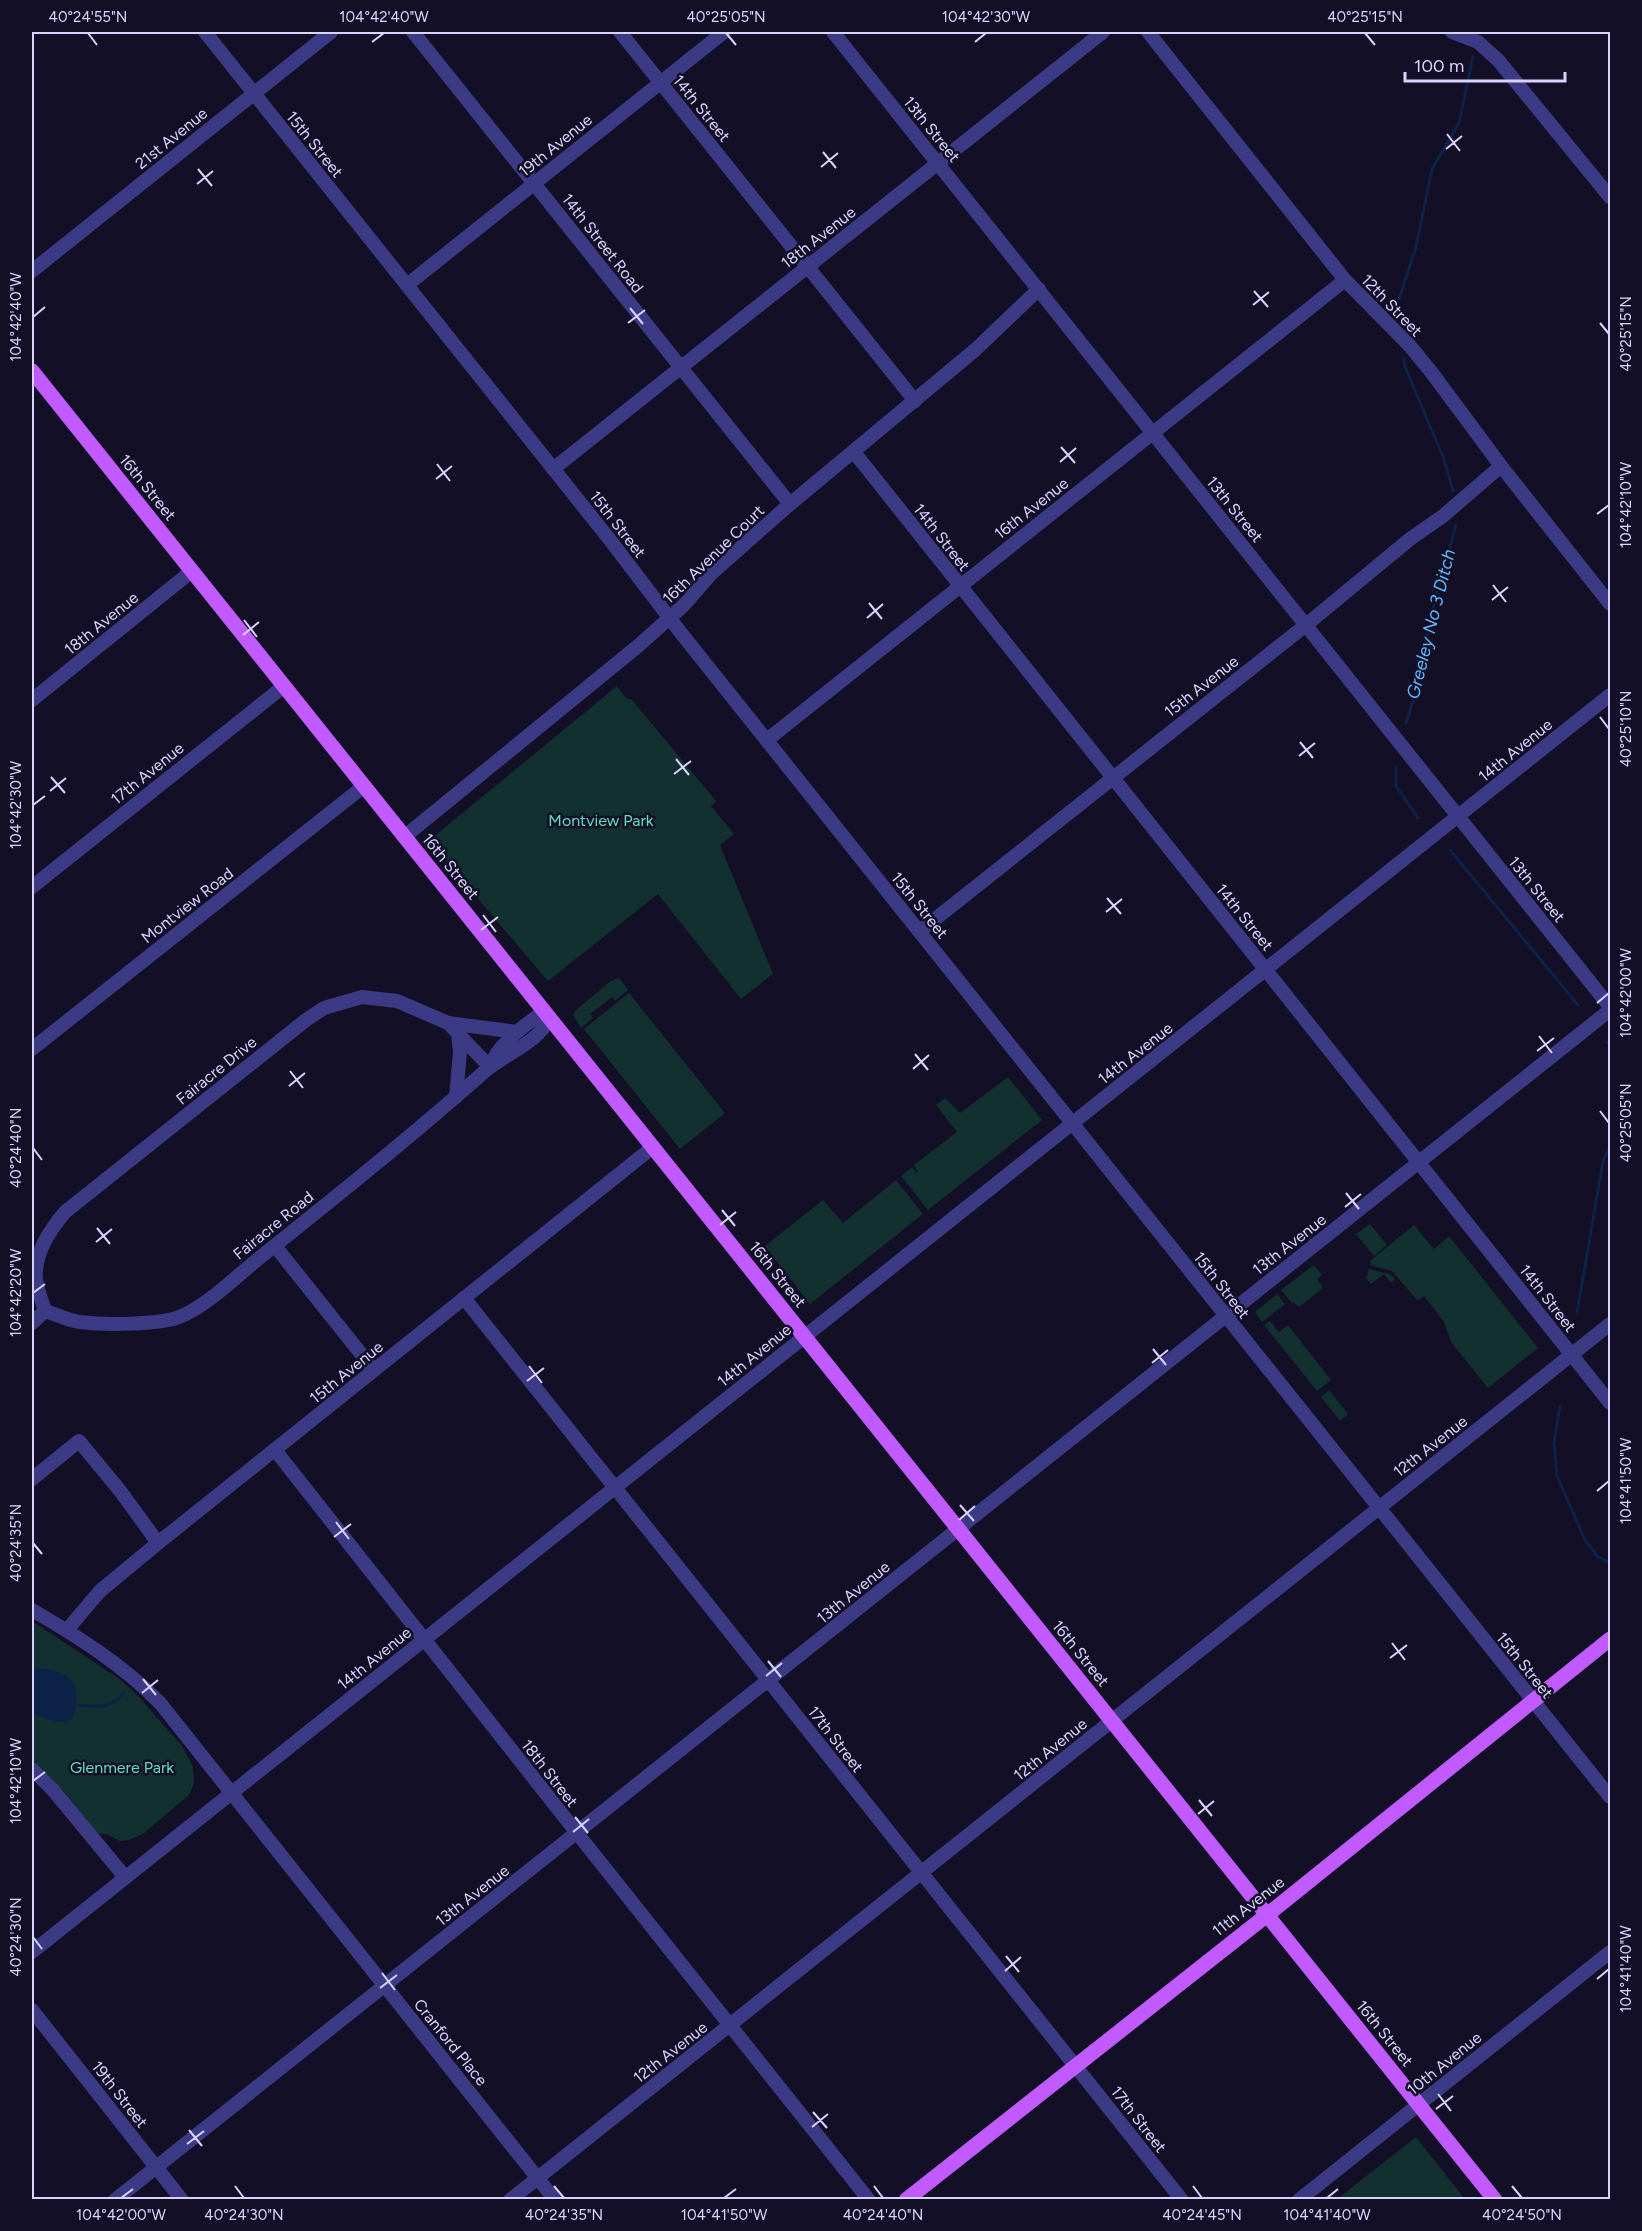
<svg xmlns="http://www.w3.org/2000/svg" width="1642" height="2231" font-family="Figtree,sans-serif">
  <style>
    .green { fill: #12302f }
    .water { fill: #0c2248 }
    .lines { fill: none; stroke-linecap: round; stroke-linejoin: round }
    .stream { stroke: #0c2248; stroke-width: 3 }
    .minor { stroke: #3d3a85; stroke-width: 14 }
    .major { stroke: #c25bff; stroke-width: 15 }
    .ticks { fill: none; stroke: #d9d4ff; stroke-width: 2 }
    .labels { text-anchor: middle; stroke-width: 5; stroke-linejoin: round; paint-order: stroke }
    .street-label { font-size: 16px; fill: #d9d4ff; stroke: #130f26 }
    .park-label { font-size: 16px; fill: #5fe0c0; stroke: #130f26 }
    .water-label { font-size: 18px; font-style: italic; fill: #62b6ff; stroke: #130f26 }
    .neatline { fill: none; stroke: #d9d4ff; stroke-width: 2 }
    .ticks-label { font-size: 15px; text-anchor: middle; fill: #d9d4ff }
  </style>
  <rect width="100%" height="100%" fill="#130f26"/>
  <g class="green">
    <polygon points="617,686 626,698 632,700 716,801 711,806 734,834 720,845 773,974 741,999 658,894 548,981 433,846 432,838"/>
    <polygon points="619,978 628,990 615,1001 612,997 590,1014 593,1018 581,1028 573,1015 576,1010 611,981"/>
    <polygon points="629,993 725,1113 680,1149 584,1029"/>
    <polygon points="1008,1077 1042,1120 928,1210 901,1176 912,1167 916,1172 918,1172 914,1165 957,1132 936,1105 945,1098 960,1113"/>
    <polygon points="896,1180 923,1214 810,1304 765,1246 823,1200 843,1223"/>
    <polygon points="1370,1224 1387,1245 1374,1256 1356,1234"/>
    <polygon points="1414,1225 1434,1249 1449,1236 1538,1348 1488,1388 1451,1342 1444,1322 1424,1296 1418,1301 1392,1271 1370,1265 1371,1260"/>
    <polygon points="1314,1265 1322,1275 1317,1279 1323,1288 1299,1307 1294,1302 1292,1303 1281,1290"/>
    <polygon points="1369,1269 1390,1274 1395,1279 1391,1283 1384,1274 1371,1284 1366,1278"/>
    <polygon points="1277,1294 1285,1304 1262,1322 1255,1312"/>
    <polygon points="1270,1321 1279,1332 1288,1325 1331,1380 1317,1391 1264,1325"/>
    <polygon points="1329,1390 1348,1414 1340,1421 1321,1397"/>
    <polygon points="32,1621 121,1680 138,1696 183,1747 193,1767 194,1783 190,1794 143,1834 129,1840 120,1841 108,1835 97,1833 67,1795 32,1759"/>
    <polygon points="1416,2137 1465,2199 1337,2199"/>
  </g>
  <path class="water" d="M32,1669C67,1667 85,1682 73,1718C61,1727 44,1718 32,1713Z"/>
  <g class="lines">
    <g class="stream">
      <polyline points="1398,302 1416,247 1432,169 1459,123 1473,56"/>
      <polyline points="1404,358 1405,367 1444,459 1453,491"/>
      <polyline points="1406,723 1414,698 1435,601 1456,525"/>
      <polyline points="1396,767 1396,786 1418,818"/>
      <polyline points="1450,850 1578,1005"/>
      <polyline points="1607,1042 1610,1046"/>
      <polyline points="1577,1313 1603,1161 1610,1147"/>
      <polyline points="1560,1406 1554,1443 1557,1476 1585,1540 1597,1556 1610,1563"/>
      <path d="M78,1705C97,1707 112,1709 125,1692"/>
    </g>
    <g class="minor">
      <polyline points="205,32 610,540 681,633 1610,1797"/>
      <polyline points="413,32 790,504"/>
      <polyline points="620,32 915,401"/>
      <polyline points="833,32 1610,1007"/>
      <polyline points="1148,32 1345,280 1410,346 1432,373 1501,466 1610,604"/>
      <polyline points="1452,32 1478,42 1498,60 1610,197"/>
      <polyline points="32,271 331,32"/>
      <polyline points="407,285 724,32"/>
      <polyline points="854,452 1610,1403"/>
      <polyline points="553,469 1103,32"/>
      <polyline points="32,700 192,571"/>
      <polyline points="767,740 1345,280"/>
      <polyline points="404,837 638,646 684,605 712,573 790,504 975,350 1039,289"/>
      <polyline points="32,887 284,686"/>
      <polyline points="920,931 1306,625 1410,539 1443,516 1501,466"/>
      <polyline points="448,1023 517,1032"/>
      <polyline points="32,1049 364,786"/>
      <polyline points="456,1097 460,1052 458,1033"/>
      <polyline points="275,1246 374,1370"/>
      <polyline points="464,1298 1182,2200"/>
      <path d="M45,1311C56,1314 69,1321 80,1322C103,1325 159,1325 179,1317C206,1307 240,1273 263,1255C338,1195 413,1135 484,1072C505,1053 536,1045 550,1018L536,1017C520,1029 496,1047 490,1067"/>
      <path d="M45,1311C42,1301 37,1289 36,1279C34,1253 50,1230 65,1212L306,1020L324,1008L362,997L397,1001L448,1023L490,1067"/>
      <polyline points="32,1323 45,1311"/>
      <polyline points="275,1450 577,1833 869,2200"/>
      <polyline points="32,1479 79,1441 121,1492 158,1543"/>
      <path d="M32,1610C77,1636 123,1665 160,1703L555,2200"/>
      <polyline points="67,1630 100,1591 158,1543 653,1147"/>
      <polyline points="32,1769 53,1790 125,1877"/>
      <polyline points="32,1952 1610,695"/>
      <polyline points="32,2010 182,2200"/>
      <polyline points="115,2200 1610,1010"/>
      <polyline points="510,2200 1610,1324"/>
      <polyline points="1299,2200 1610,1952"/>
    </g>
    <g class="major">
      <polyline points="32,371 1495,2200"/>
      <polyline points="906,2200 1267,1915 1610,1639"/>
    </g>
  </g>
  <path class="ticks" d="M88,33L97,45M726,33L736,45M1365,33L1375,45M372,42L384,33M975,42L986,33M1447,134L1460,151M1446,149L1462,136M823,152L836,168M821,167L838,153M198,169L212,186M197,184L213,171M1254,291L1268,307M1253,305L1269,292M630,308L643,324M33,317L45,307M628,323L645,310M1600,323L1609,334M1061,447L1075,463M1060,462L1076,448M437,464L450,481M436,479L452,466M1597,514L1609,505M1493,585L1506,602M1492,600L1508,587M869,603L882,619M867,618L883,604M244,620L257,637M243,635L259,622M1600,717L1609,729M1300,742L1313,758M1299,756L1315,743M676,759L689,775M674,774L691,761M51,777L65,793M50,791L66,778M33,805L45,796M1107,898L1121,914M1106,912L1122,899M483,915L496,932M481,930L498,917M1597,1003L1609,993M1539,1036L1552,1053M1537,1051L1554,1038M915,1054L928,1070M913,1069L929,1055M290,1071L303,1088M289,1086L305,1073M1600,1111L1609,1123M33,1148L42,1160M1346,1193L1359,1209M1345,1207L1361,1194M722,1210L735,1226M720,1225L736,1212M97,1228L110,1244M96,1242L112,1229M33,1293L45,1284M1153,1349L1166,1365M1152,1363L1168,1350M529,1366L542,1383M527,1381L544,1368M1597,1491L1609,1481M960,1505L974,1521M959,1520L975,1506M336,1522L349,1539M334,1537L351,1524M33,1543L42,1554M1392,1643L1405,1660M1390,1658L1407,1645M768,1661L781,1677M766,1676L782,1663M143,1679L156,1695M142,1693L158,1680M33,1781L45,1772M1199,1800L1212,1816M1198,1814L1214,1801M575,1817L588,1833M573,1832L589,1819M33,1937L42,1949M1006,1956L1019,1972M1005,1971L1021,1957M382,1973L395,1990M1597,1979L1609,1969M380,1988L397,1975M1438,2094L1451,2111M1436,2109L1453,2096M813,2112L827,2128M812,2127L828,2114M189,2130L202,2146M187,2144L204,2131M235,2186L244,2198M554,2186L564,2198M874,2186L883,2198M1193,2186L1202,2198M1512,2186L1522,2198M121,2198L133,2189M724,2198L736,2189M1327,2198L1338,2189"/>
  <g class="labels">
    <g class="street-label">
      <text transform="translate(702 108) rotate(51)" y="6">14th Street</text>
      <text transform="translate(932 129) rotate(51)" y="6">13th Street</text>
      <text transform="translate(171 138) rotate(-39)" y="6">21st Avenue</text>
      <text transform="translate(315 144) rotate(51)" y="6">15th Street</text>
      <text transform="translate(555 145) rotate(-39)" y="6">19th Avenue</text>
      <text transform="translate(818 237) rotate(-38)" y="6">18th Avenue</text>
      <text transform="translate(603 243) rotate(52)" y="6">14th Street Road</text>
      <text transform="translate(1392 305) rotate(46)" y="6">12th Street</text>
      <text transform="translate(148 487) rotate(51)" y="6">16th Street</text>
      <text transform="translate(1031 508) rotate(-38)" y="6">16th Avenue</text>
      <text transform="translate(1235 509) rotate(51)" y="6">13th Street</text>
      <text transform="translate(618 524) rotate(52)" y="6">15th Street</text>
      <text transform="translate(942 537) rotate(52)" y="6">14th Street</text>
      <text transform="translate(713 554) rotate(-44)" y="6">16th Avenue Court</text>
      <text transform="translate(101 623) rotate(-39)" y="6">18th Avenue</text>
      <text transform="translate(1201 686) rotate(-38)" y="6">15th Avenue</text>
      <text transform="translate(1515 750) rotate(-39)" y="6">14th Avenue</text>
      <text transform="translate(147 773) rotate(-39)" y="6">17th Avenue</text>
      <text transform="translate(451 866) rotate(51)" y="6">16th Street</text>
      <text transform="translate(1537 889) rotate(51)" y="6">13th Street</text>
      <text transform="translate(187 905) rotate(-38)" y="6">Montview Road</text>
      <text transform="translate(920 905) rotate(51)" y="6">15th Street</text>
      <text transform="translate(1245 917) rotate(51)" y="6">14th Street</text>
      <text transform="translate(1135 1053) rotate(-38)" y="6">14th Avenue</text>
      <text transform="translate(216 1070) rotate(-39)" y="6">Fairacre Drive</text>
      <text transform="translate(273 1225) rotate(-39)" y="6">Fairacre Road</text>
      <text transform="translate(1289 1244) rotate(-38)" y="6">13th Avenue</text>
      <text transform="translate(778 1274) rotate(51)" y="6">16th Street</text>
      <text transform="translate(1222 1285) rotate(52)" y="6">15th Street</text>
      <text transform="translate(1548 1298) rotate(52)" y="6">14th Street</text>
      <text transform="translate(754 1355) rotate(-39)" y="6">14th Avenue</text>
      <text transform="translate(346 1372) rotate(-39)" y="6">15th Avenue</text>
      <text transform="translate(1430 1446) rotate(-38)" y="6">12th Avenue</text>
      <text transform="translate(853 1592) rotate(-39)" y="6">13th Avenue</text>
      <text transform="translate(1081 1653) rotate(51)" y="6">16th Street</text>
      <text transform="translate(374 1658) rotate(-39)" y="6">14th Avenue</text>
      <text transform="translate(1525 1665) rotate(51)" y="6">15th Street</text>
      <text transform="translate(836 1739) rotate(52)" y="6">17th Street</text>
      <text transform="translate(1050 1749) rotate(-39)" y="6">12th Avenue</text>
      <text transform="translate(550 1773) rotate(52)" y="6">18th Street</text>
      <text transform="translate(472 1895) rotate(-38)" y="6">13th Avenue</text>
      <text transform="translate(1248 1906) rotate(-38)" y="6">11th Avenue</text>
      <text transform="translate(1385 2033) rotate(51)" y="6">16th Street</text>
      <text transform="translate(451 2042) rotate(51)" y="6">Cranford Place</text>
      <text transform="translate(670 2052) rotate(-38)" y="6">12th Avenue</text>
      <text transform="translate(1444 2063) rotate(-39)" y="6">10th Avenue</text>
      <text transform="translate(120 2094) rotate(52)" y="6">19th Street</text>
      <text transform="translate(1139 2119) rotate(52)" y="6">17th Street</text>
    </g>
    <g class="park-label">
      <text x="601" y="826">Montview Park</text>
      <text x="122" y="1773">Glenmere Park</text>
    </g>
    <g class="water-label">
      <text transform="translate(1431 624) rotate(-76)" y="6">Greeley No 3 Ditch</text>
    </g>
  </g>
  <rect width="1642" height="2231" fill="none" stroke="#130f26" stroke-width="66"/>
  <path d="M1405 72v9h160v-9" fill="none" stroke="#d9d4ff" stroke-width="3"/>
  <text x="1414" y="72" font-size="18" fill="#d9d4ff" stroke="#130f26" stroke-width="4.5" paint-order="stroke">100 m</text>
  <rect x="33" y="33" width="1576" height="2165" class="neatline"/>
  <g class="ticks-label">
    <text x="88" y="22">40°24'55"N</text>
    <text x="384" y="22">104°42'40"W</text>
    <text x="726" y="22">40°25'05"N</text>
    <text x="986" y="22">104°42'30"W</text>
    <text x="1365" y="22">40°25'15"N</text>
    <text transform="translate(16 317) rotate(-90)" y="5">104°42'40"W</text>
    <text transform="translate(1626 334) rotate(-90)" y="5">40°25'15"N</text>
    <text transform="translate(1626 505) rotate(-90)" y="5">104°42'10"W</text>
    <text transform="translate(1626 729) rotate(-90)" y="5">40°25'10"N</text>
    <text transform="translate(16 805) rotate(-90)" y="5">104°42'30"W</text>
    <text transform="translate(1626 993) rotate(-90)" y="5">104°42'00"W</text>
    <text transform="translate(1626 1123) rotate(-90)" y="5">40°25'05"N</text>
    <text transform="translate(16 1148) rotate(-90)" y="5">40°24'40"N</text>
    <text transform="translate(16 1293) rotate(-90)" y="5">104°42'20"W</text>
    <text transform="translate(1626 1481) rotate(-90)" y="5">104°41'50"W</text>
    <text transform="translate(16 1543) rotate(-90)" y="5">40°24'35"N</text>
    <text transform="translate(16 1781) rotate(-90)" y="5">104°42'10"W</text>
    <text transform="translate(16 1937) rotate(-90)" y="5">40°24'30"N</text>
    <text transform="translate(1626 1969) rotate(-90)" y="5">104°41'40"W</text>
    <text x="121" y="2220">104°42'00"W</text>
    <text x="244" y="2220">40°24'30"N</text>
    <text x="564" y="2220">40°24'35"N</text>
    <text x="724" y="2220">104°41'50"W</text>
    <text x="883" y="2220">40°24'40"N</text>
    <text x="1202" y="2220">40°24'45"N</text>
    <text x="1327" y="2220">104°41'40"W</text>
    <text x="1522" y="2220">40°24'50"N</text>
  </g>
</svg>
